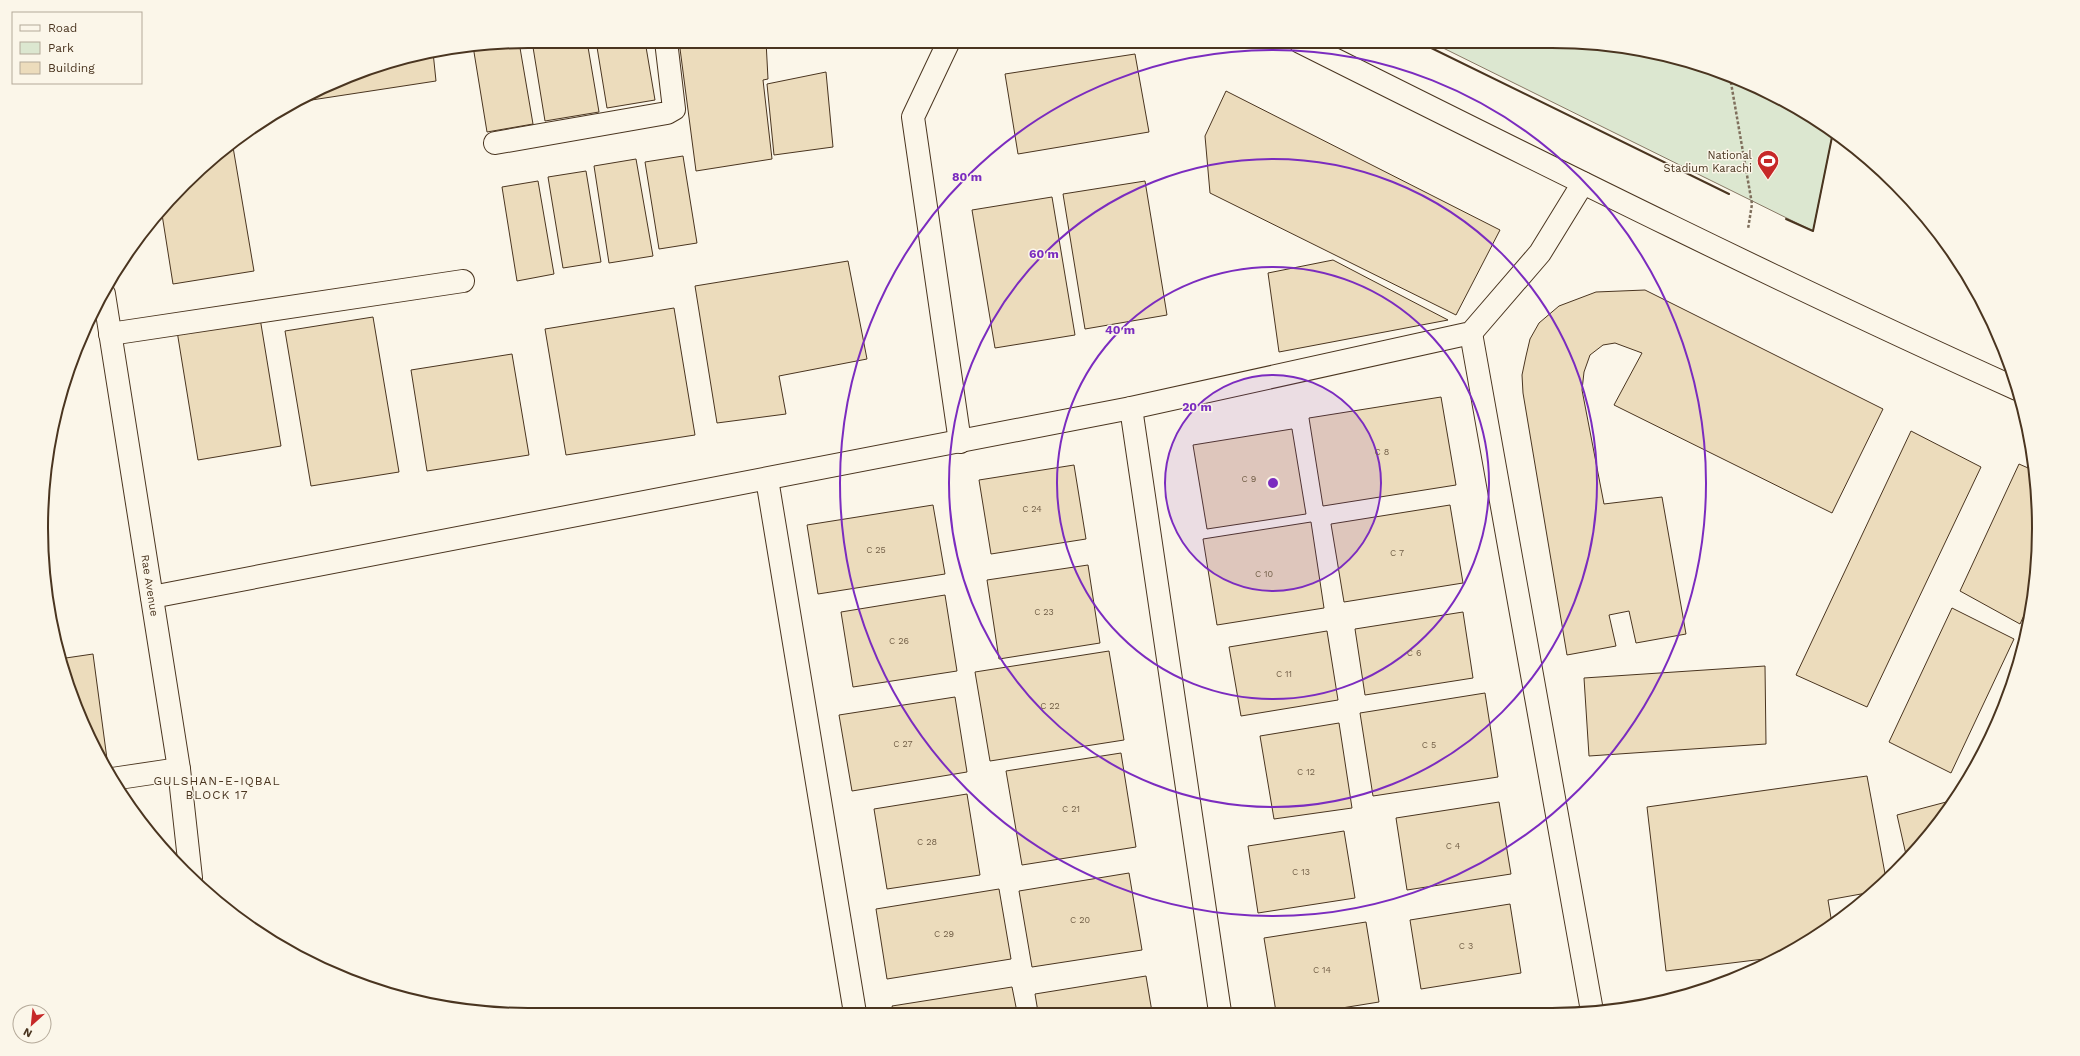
<svg xmlns="http://www.w3.org/2000/svg" width="2080" height="1056" font-family="'Work Sans',sans-serif">
  <style>
    .green { fill: #dce7d0; stroke: #887966 }
    .building { fill: #ecdcbc; stroke: #4a3520 }
    .lines { fill: none; stroke-linecap: round; stroke-linejoin: round }
    .street-casing { stroke: #4a3520; stroke-width: 24 }
    .secondary-casing { stroke: #4a3520; stroke-width: 24 }
    .path { stroke: #7f6f5c; stroke-width: 2.5; stroke-dasharray: 3 2; stroke-linecap: butt }
    .street { stroke: #fbf6e9; stroke-width: 22 }
    .secondary { stroke: #fbf6e9; stroke-width: 22 }
    .wall { stroke: #4a3520; stroke-width: 2 }
    .ring { fill: none; stroke: #7b2cbf; stroke-width: 2 }
    .labels { text-anchor: middle; stroke-width: 3; stroke-linejoin: round; paint-order: stroke }
    .number-label { font-size: 9px; fill: #725f47 }
    .poi-label { font-size: 11px; fill: #4a3520; stroke: #fbf6e9; text-anchor: end }
    .street-label { font-size: 11px; fill: #4a3520; stroke: #fbf6e9 }
    .neighbourhood-label { font-size: 12px; letter-spacing: 1px; fill: #4a3520; stroke: #fbf6e9 }
    .rim { fill: none; stroke: #4a3520; stroke-width: 2 }
    .centre { fill: #7b2cbf; stroke: #fbf6e9; stroke-width: 2 }
    .ring-label { font-size: 12px; text-anchor: middle; font-weight: bold; fill: #7b2cbf; stroke: #fbf6e9; stroke-width: 3; stroke-linejoin: round; paint-order: stroke }
  </style>
  <rect width="100%" height="100%" fill="#fbf6e9"/>
  <polygon class="green" points="1431,42 1584,42 1678,58 1767,91 1833,132 1813,231"/>
  <g class="building">
    <polygon points="532,41 587,41 599,112 545,121"/>
    <polygon points="596,41 645,41 655,100 607,108"/>
    <polygon points="679,41 766,41 768,79 763,80 772,159 696,171"/>
    <polygon points="519,42 533,124 487,132 473,46"/>
    <polygon points="442,49 442,51 433,52 436,81 292,103 371,67"/>
    <polygon points="1135,54 1149,132 1018,154 1005,74"/>
    <polygon points="826,72 833,147 774,155 767,84"/>
    <polygon points="1226,91 1500,230 1456,315 1210,193 1205,136"/>
    <polygon points="233,147 254,271 173,284 161,208 225,148"/>
    <polygon points="683,156 697,243 659,249 645,162"/>
    <polygon points="636,159 653,256 609,263 594,166"/>
    <polygon points="586,171 601,262 563,268 548,177"/>
    <polygon points="538,181 554,274 517,281 502,187"/>
    <polygon points="1145,181 1167,315 1085,329 1063,194"/>
    <polygon points="1052,197 1075,335 995,348 972,210"/>
    <polygon points="1333,260 1448,320 1279,352 1268,273"/>
    <polygon points="848,261 867,359 779,376 786,414 717,423 695,286"/>
    <polygon points="1645,290 1883,409 1832,513 1614,405 1642,353 1615,343 1603,345 1590,355 1584,372 1582,390 1604,504 1662,497 1686,634 1636,643 1629,611 1609,615 1616,646 1567,655 1523,393 1522,375 1526,356 1530,339 1539,323 1559,306 1596,292"/>
    <polygon points="674,308 695,435 566,455 545,329"/>
    <polygon points="373,317 399,472 311,486 285,331"/>
    <polygon points="260,318 281,446 198,460 177,331"/>
    <polygon points="512,354 529,455 427,471 411,370"/>
    <polygon points="1441,397 1456,485 1323,506 1309,418"/>
    <polygon points="1292,429 1306,514 1207,529 1193,445"/>
    <polygon points="1911,431 1981,467 1867,707 1796,675"/>
    <polygon points="2019,464 2035,471 2038,560 2031,600 2020,624 1960,591"/>
    <polygon points="1074,465 1086,539 991,554 979,480"/>
    <polygon points="933,505 945,574 818,594 807,525"/>
    <polygon points="1450,505 1463,583 1344,602 1331,524"/>
    <polygon points="1311,522 1324,608 1217,625 1203,539"/>
    <polygon points="1088,565 1100,643 999,659 987,580"/>
    <polygon points="945,595 957,671 853,687 841,612"/>
    <polygon points="1952,608 2014,639 1951,773 1889,742"/>
    <polygon points="1463,612 1473,678 1365,695 1355,629"/>
    <polygon points="1327,631 1338,700 1241,716 1229,647"/>
    <polygon points="1109,651 1124,740 990,761 975,672"/>
    <polygon points="93,654 107,759 101,760 91,743 59,659"/>
    <polygon points="1765,666 1766,744 1589,756 1584,678"/>
    <polygon points="1485,693 1498,777 1373,796 1360,713"/>
    <polygon points="955,697 967,772 852,791 839,715"/>
    <polygon points="1339,723 1352,808 1274,819 1260,736"/>
    <polygon points="1121,753 1136,847 1022,865 1006,771"/>
    <polygon points="1867,776 1886,879 1872,892 1828,900 1832,924 1772,958 1666,971 1647,807"/>
    <polygon points="967,794 980,875 887,889 874,809"/>
    <polygon points="1950,801 1918,849 1907,859 1897,815"/>
    <polygon points="1499,802 1511,874 1407,890 1396,818"/>
    <polygon points="1344,831 1355,898 1258,913 1248,846"/>
    <polygon points="1129,873 1142,950 1032,967 1019,891"/>
    <polygon points="999,889 1011,959 887,979 876,909"/>
    <polygon points="1510,904 1521,973 1421,989 1410,920"/>
    <polygon points="1366,922 1379,1002 1317,1012 1276,1012 1264,938"/>
    <polygon points="1146,976 1152,1012 1038,1012 1035,994"/>
    <polygon points="1012,987 1017,1012 894,1013 892,1006"/>
  </g>
  <g class="lines">
    <g class="street-casing">
      <g id="street">
        <polyline points="949,41 913,117 960,442"/>
        <polyline points="495,143 667,113 674,109 666,41"/>
        <path id="s1" d="M104,294L179,769L191,878"/>
        <polyline points="1471,333 1592,1011"/>
        <polyline points="110,334 463,281"/>
        <polyline points="1131,408 1220,1012"/>
        <polyline points="767,479 855,1013"/>
        <polyline points="152,597 1131,408 1471,333 1540,253 1583,183"/>
        <polyline points="112,779 179,769"/>
      </g>
    </g>
    <g class="secondary-casing">
      <path id="secondary" d="M1300,42C1538,161 1775,280 2017,389"/>
    </g>
    <polyline class="path" points="1730,77 1752,204 1748,229"/>
    <use href="#street" class="street"/>
    <use href="#secondary" class="secondary"/>
    <g class="wall">
      <polyline points="1419,42 1729,194"/>
      <polyline points="1786,219 1813,231 1833,132"/>
    </g>
  </g>
  <circle cx="1273" cy="483" r="108" fill="#7b2cbf" fill-opacity=".12"/>
  <g class="ring">
    <circle cx="1273" cy="483" r="108"/>
    <circle cx="1273" cy="483" r="216"/>
    <circle cx="1273" cy="483" r="324"/>
    <circle cx="1273" cy="483" r="433"/>
  </g>
  <defs>
    <g id="stadium-pin" transform="scale(1.15)"><path d="M0 17L-7.5 6A9.5 9.5 0 1 1 7.5 6Z" fill="#c62828" stroke="#fbf6e9"/><path d="M0-5a6.5 5 0 1 0 0 10a6.5 5 0 1 0 0-10ZM-3.5-1.8h7v3.6h-7Z" fill="#fff"/></g>
  </defs>
  <g fill-rule="evenodd">
    <use href="#stadium-pin" x="1768" y="161"/>
  </g>
  <g class="labels">
    <g class="number-label">
      <text x="1382" y="455">C 8</text>
      <text x="1249" y="482">C 9</text>
      <text x="1032" y="512">C 24</text>
      <text x="876" y="553">C 25</text>
      <text x="1397" y="556">C 7</text>
      <text x="1264" y="577">C 10</text>
      <text x="1044" y="615">C 23</text>
      <text x="899" y="644">C 26</text>
      <text x="1414" y="656">C 6</text>
      <text x="1284" y="677">C 11</text>
      <text x="1050" y="709">C 22</text>
      <text x="903" y="747">C 27</text>
      <text x="1429" y="748">C 5</text>
      <text x="1306" y="775">C 12</text>
      <text x="1071" y="812">C 21</text>
      <text x="927" y="845">C 28</text>
      <text x="1453" y="849">C 4</text>
      <text x="1301" y="875">C 13</text>
      <text x="1080" y="923">C 20</text>
      <text x="944" y="937">C 29</text>
      <text x="1466" y="949">C 3</text>
      <text x="1322" y="973">C 14</text>
    </g>
    <g class="poi-label">
      <text x="1752" y="159">National<tspan x="1752" dy="13">Stadium Karachi</tspan></text>
    </g>
    <g class="street-label">
      <text dy="4" stroke="none"><textPath href="#s1" startOffset="295">Rae Avenue</textPath></text>
    </g>
    <g class="neighbourhood-label">
      <text x="217" y="785">GULSHAN-E-IQBAL<tspan x="217" dy="14">BLOCK 17</tspan></text>
    </g>
  </g>
  <path d="M0 0H2080V1056H0ZM528 48H1552A480 480 0 0 1 2032 528V528A480 480 0 0 1 1552 1008H528A480 480 0 0 1 48 528V528A480 480 0 0 1 528 48Z" fill="#fbf6e9" fill-rule="evenodd"/>
  <path class="rim" d="M528 48H1552A480 480 0 0 1 2032 528V528A480 480 0 0 1 1552 1008H528A480 480 0 0 1 48 528V528A480 480 0 0 1 528 48Z"/>
  <circle cx="1273" cy="483" r="6" class="centre"/>
  <g class="ring-label">
    <text x="967" y="181">80 m</text>
    <text x="1044" y="258">60 m</text>
    <text x="1120" y="334">40 m</text>
    <text x="1197" y="411">20 m</text>
  </g>
  <rect x="12" y="12" width="130" height="72" fill="#fbf6e9" stroke="#b4a999"/>
  <rect x="20" y="25" width="20" height="6" fill="#fbf6e9" stroke="#b4a999"/>
  <text x="48" y="32" font-size="12" fill="#4a3520">Road</text>
  <rect x="20" y="42" width="20" height="12" fill="#dce7d0" stroke="#b4a999"/>
  <text x="48" y="52" font-size="12" fill="#4a3520">Park</text>
  <rect x="20" y="62" width="20" height="12" fill="#ecdcbc" stroke="#b4a999"/>
  <text x="48" y="72" font-size="12" fill="#4a3520">Building</text>
  <g transform="translate(32 1024) rotate(207)"><circle r="19" fill="#fbf6e9" stroke="#b4a999"/>
  <path d="M0-3L7 15L0 10L-7 15Z" fill="#c62828"/>
  <text y="-6" font-size="11" font-weight="bold" text-anchor="middle" fill="#4a3520">N</text>
  </g>
</svg>
